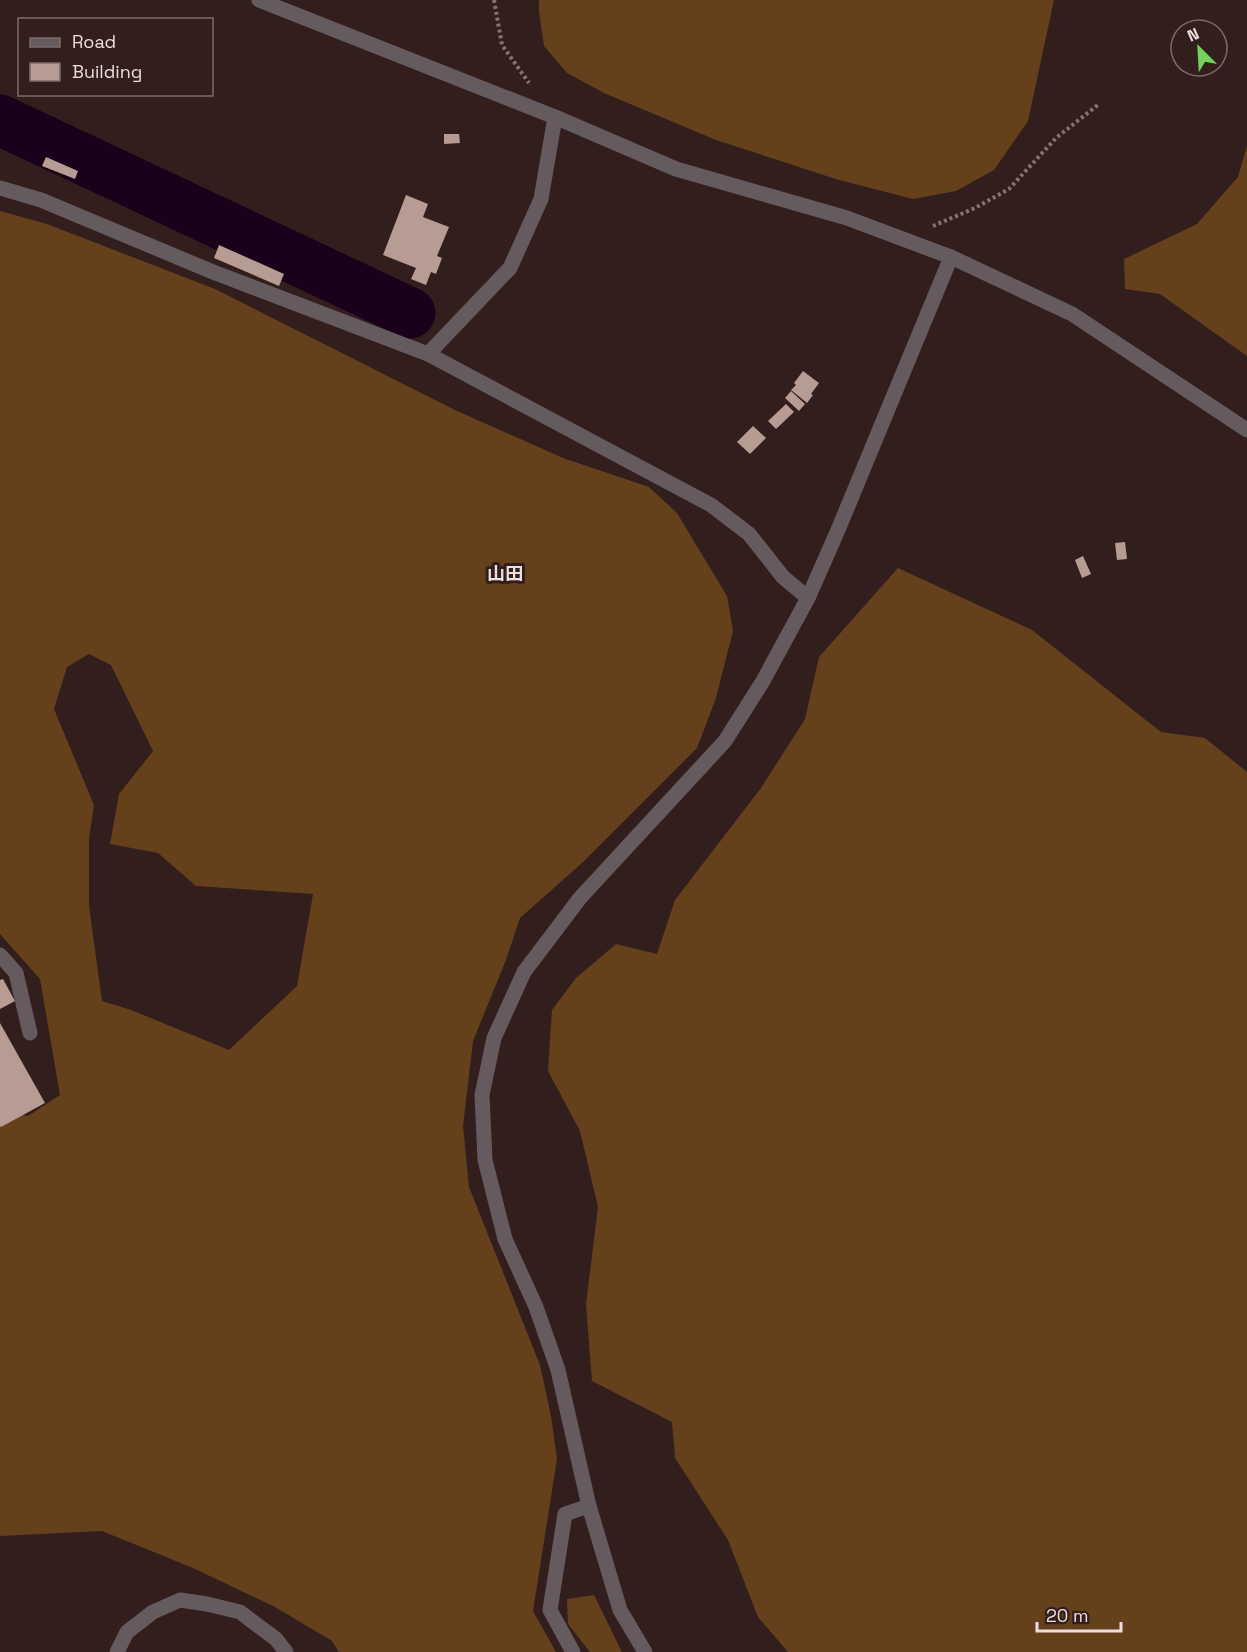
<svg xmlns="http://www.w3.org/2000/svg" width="1247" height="1652" font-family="'Space Grotesk','Noto Sans JP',sans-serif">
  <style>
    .forest { fill: #64411a; fill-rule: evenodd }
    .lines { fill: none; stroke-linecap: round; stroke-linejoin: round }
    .river { stroke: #1a001a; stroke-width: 51 }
    .building { fill: #b69c93 }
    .path { stroke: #857373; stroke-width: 4; stroke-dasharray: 3 3; stroke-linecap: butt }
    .minor { stroke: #655b5f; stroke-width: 15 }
    .labels { text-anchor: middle; stroke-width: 6; stroke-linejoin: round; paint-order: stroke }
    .neighbourhood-label { font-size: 18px; font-weight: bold; fill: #eddede; stroke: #331e1e }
  </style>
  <rect width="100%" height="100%" fill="#331e1e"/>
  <g class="forest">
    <polygon points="539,0 1054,0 1028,121 994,170 956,191 913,199 839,180 716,140 604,93 567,73 544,46 539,11"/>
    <polygon points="1247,146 1247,356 1160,294 1125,289 1124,259 1197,224 1238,177"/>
    <path d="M0,211L47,224L215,289L455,410L563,458L649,487L677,513L727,596L733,631L716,698L697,748L582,863L520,918L506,960L473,1041L463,1126L469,1187L540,1365L551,1416L557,1459L533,1611L556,1652H339L332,1641L275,1607L193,1568L102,1531L0,1536V1112L28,1116L60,1095L40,979L0,934ZM89,654L111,665L153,751L119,794L110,844L158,853L196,886L313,894L297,986L229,1050L131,1010L102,1001L89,906V838L94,805L54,709L67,667Z"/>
    <polygon points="898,568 1032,630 1161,732 1205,738 1247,772 1247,1652 788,1652 758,1617 728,1540 675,1458 672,1422 592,1381 586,1304 598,1207 580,1131 548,1071 552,1010 576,978 616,944 657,954 675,900 761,788 805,719 819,657"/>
    <polygon points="594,1595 622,1652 590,1652 568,1624 567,1599"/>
  </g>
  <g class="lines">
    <polyline class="river" points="0,120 410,313"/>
  </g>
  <g class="building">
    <polygon points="444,134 459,134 460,143 444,144"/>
    <polygon points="46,157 78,171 75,179 42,166"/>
    <polygon points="406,195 428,204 423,217 449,227 437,256 442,258 436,274 431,272 426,285 411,279 416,268 383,255"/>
    <polygon points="219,245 284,274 279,286 214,258"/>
    <polygon points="803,371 819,383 811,394 813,395 807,403 791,390 796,385 794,383"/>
    <polygon points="791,391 805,404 799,411 785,398"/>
    <polygon points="786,404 794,412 776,429 768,421"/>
    <polygon points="753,426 766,438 750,454 737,442"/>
    <polygon points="1125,542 1127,559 1117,560 1115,543"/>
    <polygon points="1083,556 1091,574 1082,578 1075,560"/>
    <polygon points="3,979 15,1001 0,1009 0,980"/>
    <polygon points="0,1023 45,1103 1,1127 0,1126"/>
  </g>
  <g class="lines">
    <g class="path">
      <polyline points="494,0 502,45 529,83"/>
      <polyline points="933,226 975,208 1009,189 1056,138 1099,104"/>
    </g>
    <g class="minor">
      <polyline points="259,0 555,117 676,169 847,218 951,257 1072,314 1247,430"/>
      <polyline points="0,188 41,200 213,272 428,354 711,505 749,534 783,577 808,598"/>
      <polyline points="428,354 510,268 541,199 555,117"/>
      <polyline points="0,955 16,973 30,1033"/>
      <polyline points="117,1652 127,1632 153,1612 180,1600 207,1604 240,1612 276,1639 286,1652"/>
      <polyline points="573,1652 550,1610 565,1514 589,1506"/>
      <polyline points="645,1652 620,1610 589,1506 558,1370 536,1307 505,1239 485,1160 482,1095 494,1038 524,972 580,898 725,741 763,681 808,598 838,530 951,257"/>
    </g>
  </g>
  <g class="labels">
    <g class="neighbourhood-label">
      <text x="505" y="580">山田</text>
    </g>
  </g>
  <rect x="18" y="18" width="195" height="78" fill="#331e1e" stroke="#7d6b6b" stroke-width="1.5"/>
  <rect x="30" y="38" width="30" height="9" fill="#655b5f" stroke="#7d6b6b" stroke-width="1.5"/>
  <text x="72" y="48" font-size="18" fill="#eddede">Road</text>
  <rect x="30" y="63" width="30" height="18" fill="#b69c93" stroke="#7d6b6b" stroke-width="1.5"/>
  <text x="72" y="78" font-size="18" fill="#eddede">Building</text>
  <g transform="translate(1199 48) rotate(336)"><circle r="28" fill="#331e1e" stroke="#7d6b6b" stroke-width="1.5"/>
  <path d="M0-4.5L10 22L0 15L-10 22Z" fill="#73d25c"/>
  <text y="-9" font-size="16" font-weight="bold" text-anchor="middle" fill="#eddede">N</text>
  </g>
  <path d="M1037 1622v9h84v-9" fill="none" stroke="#eddede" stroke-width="3"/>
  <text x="1046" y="1622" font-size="18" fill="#eddede" stroke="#331e1e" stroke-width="4.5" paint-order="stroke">20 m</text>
</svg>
